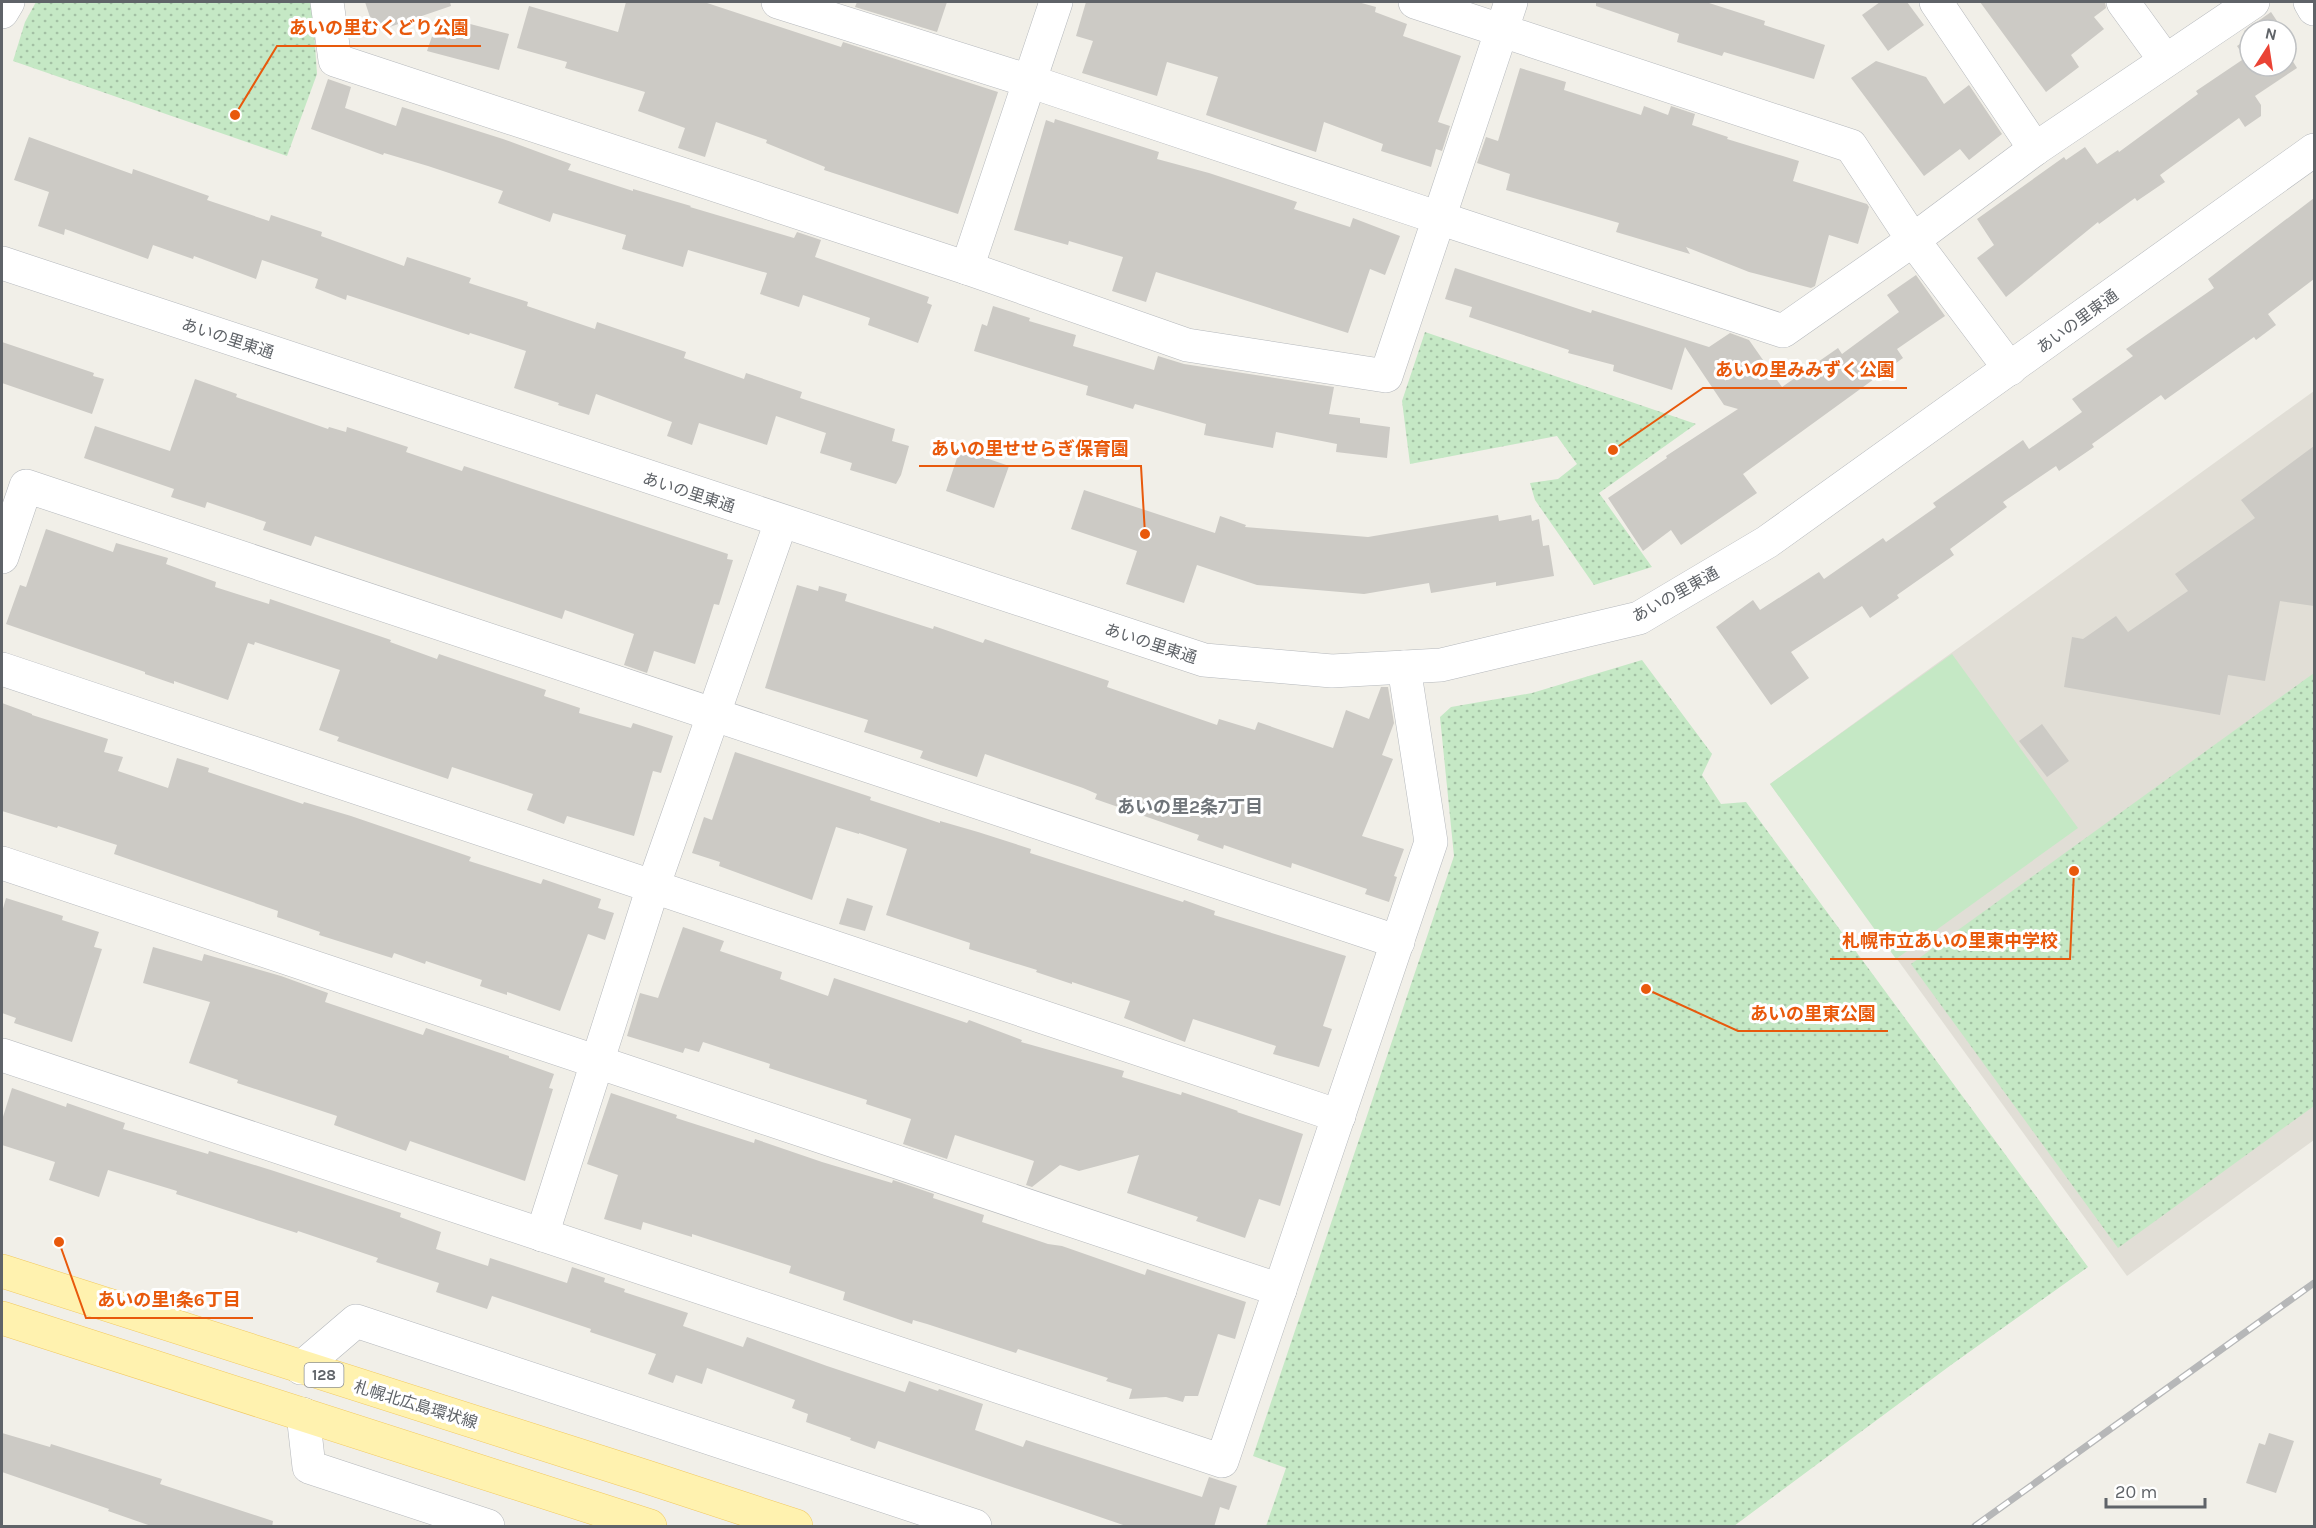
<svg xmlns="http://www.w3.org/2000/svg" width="2316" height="1528" font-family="Karla,'Noto Sans JP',sans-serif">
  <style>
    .education { fill: #e1ded6 }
    .grass { fill: #c5e8c5 }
    .park { fill: url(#park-dots) }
    .building { fill: #cccac5 }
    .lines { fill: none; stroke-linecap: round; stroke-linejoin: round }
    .minor-casing { stroke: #b5b8bc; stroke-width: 34 }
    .major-casing { stroke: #f2c960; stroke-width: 34 }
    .minor { stroke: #fff; stroke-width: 33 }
    .major { stroke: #fff2af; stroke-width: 33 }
    .rail-casing { stroke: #b6b7b8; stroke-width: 7 }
    .rail { stroke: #fff; stroke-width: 4.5; stroke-dasharray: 14; stroke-linecap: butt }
    .labels { text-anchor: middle; stroke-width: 6; stroke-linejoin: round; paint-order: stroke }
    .shield { fill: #fff; stroke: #8f9295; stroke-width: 1.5 }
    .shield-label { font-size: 15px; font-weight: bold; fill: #5f6368 }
    .street-label { font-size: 16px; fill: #5f6368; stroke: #fff }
    .neighbourhood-label { font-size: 18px; font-weight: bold; fill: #70757a; stroke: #fff }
    .leader { fill: none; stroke: #e8590c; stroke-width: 2 }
    .callout-dot { fill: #e8590c; stroke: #fff; stroke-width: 2 }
    .callout-label { font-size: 18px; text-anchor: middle; font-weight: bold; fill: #e8590c; stroke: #fff; stroke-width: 6; stroke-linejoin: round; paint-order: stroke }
  </style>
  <defs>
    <pattern id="park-dots" width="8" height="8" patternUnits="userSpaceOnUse" patternTransform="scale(1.5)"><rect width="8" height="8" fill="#c5e8c5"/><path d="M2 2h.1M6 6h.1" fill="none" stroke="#a3c0a4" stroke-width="1.8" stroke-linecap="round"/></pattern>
  </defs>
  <rect width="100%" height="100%" fill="#f1efe8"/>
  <polygon class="education" points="2314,391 2314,1140 2127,1276 1770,784"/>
  <polygon class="grass" points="1952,654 2078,828 1896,959 1770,784"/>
  <g class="park">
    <polygon points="36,2 312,2 317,74 287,156 13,61 25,22"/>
    <polygon points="1425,332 1696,424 1599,493 1652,567 1594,585 1535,500 1530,483 1558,479 1577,464 1557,436 1410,464 1402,401"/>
    <polygon points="1642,660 1712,754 1702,775 1721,804 1746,802 2088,1267 1951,1365 1734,1526 1266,1526 1286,1468 1253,1456 1454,856 1440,717 1451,707 1532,693"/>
    <polygon points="2314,673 2314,1106 2118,1248 1911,964"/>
  </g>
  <g class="building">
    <polygon points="365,2 450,2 451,6 375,32"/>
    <polygon points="626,2 704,2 841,47 843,42 998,92 958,214 824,170 825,167 766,143 767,140 716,122 705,157 678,148 685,128 638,111 645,92 565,68 567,62 517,48 529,6 618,32"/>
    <polygon points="857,2 947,2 937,32 855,7"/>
    <polygon points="1086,2 1358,2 1376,7 1375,12 1407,24 1403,36 1461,56 1438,122 1450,126 1442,151 1436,149 1431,167 1381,151 1383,144 1324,122 1316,152 1301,147 1206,115 1218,77 1167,62 1157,96 1082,73 1093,41 1076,36"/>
    <polygon points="1596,2 1706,2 1765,21 1764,25 1825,45 1814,79 1724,52 1722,56 1677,42 1679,34 1596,6"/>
    <polygon points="1880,2 1907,2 1924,25 1888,51 1862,15"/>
    <polygon points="1980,2 2105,2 2106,8 2094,17 2104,29 2071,55 2079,67 2046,92"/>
    <polygon points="2271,12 2283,30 2250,30 2250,66 2286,66 2286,34 2297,49 2289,55 2297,68 2255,96 2261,105 2261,116 2245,127 2239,118 2160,175 2165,182 2137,201 2135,198 2099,224 2098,222 2006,297 1977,258 1994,245 1977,219 2064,157 2066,160 2085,147 2097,164 2118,150 2119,152 2198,94 2196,91 2245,58 2237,46 2249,38 2244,31"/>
    <polygon points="439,16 509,34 499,70 427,51"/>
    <polygon points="1876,61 1926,77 1944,104 1969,85 2002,134 1969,160 1960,149 1924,176 1851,78"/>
    <polygon points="1520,68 1566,82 1564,90 1641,115 1644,106 1668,115 1671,106 1695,114 1692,125 1728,137 1727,139 1799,161 1793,181 1867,204 1869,207 1858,244 1829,235 1815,286 1811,288 1749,272 1686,247 1690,254 1616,232 1619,223 1506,190 1510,174 1477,163 1486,137 1498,141"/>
    <polygon points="328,79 351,87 345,108 396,126 402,107 503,139 571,164 568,170 633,191 633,189 691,206 690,207 794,238 797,232 821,240 815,257 929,297 927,303 932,305 918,343 868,325 870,318 803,295 799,307 760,294 767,273 688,250 683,267 622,249 626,235 553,213 550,222 498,203 503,191 428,166 384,153 383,155 311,129"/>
    <polygon points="1055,119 1159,152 1157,159 1209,173 1297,202 1294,209 1350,227 1353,218 1400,236 1385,275 1370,269 1348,333 1156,272 1146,302 1112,291 1123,257 1069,241 1068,245 1014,230 1046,120 1054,123"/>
    <polygon points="29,137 132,174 133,169 209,196 207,200 269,221 271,215 322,232 321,236 404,266 407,257 471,278 469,283 528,302 527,306 595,329 597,322 686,352 684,358 744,379 746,373 802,392 800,398 895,429 892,441 909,446 901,475 896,484 850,470 852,463 820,453 826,433 776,416 767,445 699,423 692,445 667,436 672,422 596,394 589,415 558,405 559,403 514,388 526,351 470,333 469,335 347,295 346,300 315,288 318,279 262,260 256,279 194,256 193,259 153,245 148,259 65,229 64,235 38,226 49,192 14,180"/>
    <polygon points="2314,198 2314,279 2268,314 2276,325 2256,340 2254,337 2165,400 2161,395 2092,444 2094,447 2059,471 2056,466 2003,502 2007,507 1950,549 1954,555 1897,595 1899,598 1870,618 1862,606 1791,652 1809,678 1771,705 1716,627 1753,600 1760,610 1819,572 1824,579 1883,538 1886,542 1936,507 1933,503 2023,440 2029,449 2082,412 2072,399 2133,356 2126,349 2214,288 2208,279"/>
    <polygon points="1455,268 1591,313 1592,310 1709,347 1730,333 1749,340 1782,387 1838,348 1842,354 1899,312 1887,295 1916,275 1945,316 1897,349 1903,358 1743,474 1757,493 1681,545 1671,530 1643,551 1608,498 1667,458 1666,456 1738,409 1724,405 1685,347 1672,390 1613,371 1614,365 1568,353 1569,350 1469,317 1472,307 1445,299"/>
    <polygon points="993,306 1030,318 1029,321 1076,335 1073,346 1154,370 1158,356 1184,364 1334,387 1329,414 1360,418 1360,423 1390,427 1387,458 1336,452 1337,444 1276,432 1273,448 1204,435 1206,424 1135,404 1133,409 1086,395 1088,386 974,351 982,324 987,326"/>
    <polygon points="2,342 94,373 93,376 104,379 92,414 2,383"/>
    <polygon points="195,379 237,394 236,397 328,429 329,427 346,432 347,427 408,447 406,452 462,471 464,466 728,554 727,559 733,560 719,605 714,604 695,664 654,651 647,673 624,665 634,634 565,610 562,619 315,536 311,546 263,530 266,522 207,502 205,508 171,497 174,489 84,458 95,426 170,451"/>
    <polygon points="2314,446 2314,606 2280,601 2265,681 2228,675 2220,715 2064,687 2072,637 2083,639 2116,616 2128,632 2188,591 2175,574 2255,518 2241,500"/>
    <polygon points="960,449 1009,466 994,508 946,491"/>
    <polygon points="1084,490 1215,533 1220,516 1246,525 1245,527 1368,537 1498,515 1499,521 1531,515 1532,521 1539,519 1543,546 1549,545 1554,576 1496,586 1496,582 1431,593 1429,583 1364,594 1257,585 1197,565 1184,603 1126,584 1137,551 1071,529"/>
    <polygon points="46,529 113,552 116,543 168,558 166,564 216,582 215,587 269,604 270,599 391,640 390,642 437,659 439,654 546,690 544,696 580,708 579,713 631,728 633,723 673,736 661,773 653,771 634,836 567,816 564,824 527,810 533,794 452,767 448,779 337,741 339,737 319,730 340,670 255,642 254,645 248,643 228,700 174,681 174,684 145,674 145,672 6,624 20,585 26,587"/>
    <polygon points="797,585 818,591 819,586 847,594 845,601 933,629 934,626 983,643 985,639 1109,681 1107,687 1217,725 1219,719 1255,730 1258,722 1333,748 1346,710 1369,719 1381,687 1388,687 1394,723 1382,755 1393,759 1362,836 1404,849 1394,876 1397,877 1389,902 1365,894 1367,889 1292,863 1291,868 1224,845 1223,849 1197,840 1199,835 1095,799 1097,794 1083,788 985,754 977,777 940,765 920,758 923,751 864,732 868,720 765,688"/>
    <polygon points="2,703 32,714 32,715 108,739 104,752 123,757 118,771 168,788 177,758 209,768 208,772 303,804 304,802 351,816 471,857 469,861 541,884 543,879 601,899 598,908 614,913 605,940 588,934 560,1011 507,992 507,995 480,986 482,980 426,961 425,964 394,953 392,958 319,935 320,932 277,917 278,911 114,854 117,845 58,826 57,828 2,811"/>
    <polygon points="2042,724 2069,761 2047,777 2019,741"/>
    <polygon points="735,752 871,797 870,800 940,823 940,821 978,832 1031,849 1030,853 1183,902 1184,900 1215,911 1214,915 1346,956 1323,1026 1332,1029 1319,1067 1273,1054 1276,1046 1193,1019 1185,1042 1124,1018 1130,1001 1072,982 1072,984 1036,972 1037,970 969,949 970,943 886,915 907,849 859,833 859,834 836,827 812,900 719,866 720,862 692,853 704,817 712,820"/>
    <polygon points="6,898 63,916 62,920 99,932 94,947 102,949 72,1042 14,1023 16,1018 2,1013 2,912"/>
    <polygon points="847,898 873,906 865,931 839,924"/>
    <polygon points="683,927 724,941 720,951 782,972 780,979 828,996 834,978 967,1023 969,1020 1022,1040 1021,1042 1124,1071 1122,1077 1181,1095 1182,1092 1238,1111 1237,1112 1303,1134 1280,1206 1259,1199 1245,1238 1196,1221 1198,1217 1127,1193 1139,1155 1079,1171 1060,1165 1032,1187 1026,1185 1034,1161 955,1135 947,1159 903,1144 911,1119 866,1104 867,1100 769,1068 770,1064 703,1042 699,1052 685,1048 683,1053 627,1036 640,993 658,998"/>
    <polygon points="153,947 202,961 204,954 281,976 328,993 325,1002 423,1035 426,1028 509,1056 509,1058 554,1074 549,1088 553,1089 525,1181 410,1141 406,1151 334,1125 337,1116 237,1083 238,1080 189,1063 210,1002 143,983"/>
    <polygon points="12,1088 66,1107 67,1103 125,1123 123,1129 208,1154 209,1151 274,1171 401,1213 400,1217 441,1232 436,1249 488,1266 490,1258 567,1283 572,1267 605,1278 604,1282 625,1289 624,1292 688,1313 683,1326 743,1347 747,1337 827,1366 905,1392 909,1381 938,1391 939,1389 983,1404 975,1430 1023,1447 1026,1440 1202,1497 1209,1477 1237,1486 1229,1510 1220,1507 1214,1527 1129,1527 878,1441 875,1449 850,1440 851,1438 806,1422 808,1414 792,1408 795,1400 707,1368 702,1384 676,1375 673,1383 648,1374 656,1354 590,1332 591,1329 492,1296 487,1309 436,1292 439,1283 376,1262 378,1258 298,1231 297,1233 176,1194 177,1191 108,1170 99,1197 49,1180 55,1162 2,1145 2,1120"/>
    <polygon points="611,1093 677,1115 676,1118 754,1143 755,1139 822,1162 892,1183 893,1180 934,1194 933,1198 984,1215 982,1222 1048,1244 1062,1246 1145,1275 1147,1269 1246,1302 1235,1339 1218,1334 1198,1396 1185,1396 1183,1402 1166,1397 1129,1399 1132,1389 1106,1381 1108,1378 1018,1349 1016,1353 927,1324 913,1320 912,1324 843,1300 845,1292 789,1273 791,1266 692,1234 692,1237 643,1222 641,1230 604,1219 618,1175 587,1164"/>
    <polygon points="2,1433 50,1447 51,1444 162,1479 160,1484 273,1521 272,1527 154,1527 108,1511 109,1509 2,1472"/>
    <polygon points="2269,1433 2294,1441 2276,1493 2246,1483 2259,1443 2265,1445"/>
  </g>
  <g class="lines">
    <g class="minor-casing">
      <g id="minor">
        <polyline points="327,2 335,60 967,268 1187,345 1386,376 1439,218 1029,81 778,2"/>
        <polyline points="1415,2 1851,146 1913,240 2010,369"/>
        <polyline points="1511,2 1439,218 1783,331 1913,240 2035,149 2253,2"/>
        <polyline points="1936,2 2035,149"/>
        <polyline points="2123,2 2165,60"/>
        <polyline points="2310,2 2314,9"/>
        <polyline points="2,12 8,2"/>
        <polyline points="2,263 1204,660 1332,671 1441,665 1639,618 1767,542 2314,150"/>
        <polyline points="967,268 1056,2"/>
        <polyline points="2,557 26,486 1398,942"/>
        <polyline points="2,669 1339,1116"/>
        <polyline points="2,863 1280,1290"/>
        <polyline points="2,1055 1222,1461 1431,842 1404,667"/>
        <polyline points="542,1235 653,887 781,522"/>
        <polyline points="301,1368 356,1321 975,1526"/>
        <polyline points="303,1414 309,1467 488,1526"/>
      </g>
    </g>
    <g class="major-casing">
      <g id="major">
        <polyline points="2,1271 647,1477 796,1526"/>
        <polyline points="2,1318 650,1526"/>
      </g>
    </g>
    <use href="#minor" class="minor"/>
    <use href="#major" class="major"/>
    <g class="rail-casing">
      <polyline id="rail" points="1975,1526 2314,1283"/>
    </g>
    <use href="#rail" class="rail"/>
  </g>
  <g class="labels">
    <rect class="shield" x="304.5" y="1363" width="39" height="24" rx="4.5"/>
    <g class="shield-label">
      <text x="324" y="1380">128</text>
    </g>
    <g class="street-label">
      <text transform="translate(2077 321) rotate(-36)" y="6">あいの里東通</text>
      <text transform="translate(228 338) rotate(18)" y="6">あいの里東通</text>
      <text transform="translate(689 492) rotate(18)" y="6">あいの里東通</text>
      <text transform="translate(1675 594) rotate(-29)" y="6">あいの里東通</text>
      <text transform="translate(1151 643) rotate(18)" y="6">あいの里東通</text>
      <text transform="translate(416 1404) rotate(17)" y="6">札幌北広島環状線</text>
    </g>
    <g class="neighbourhood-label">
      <text x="1190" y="813">あいの里2条7丁目</text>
    </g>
  </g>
  <path class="leader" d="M235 115L277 46H481M1613 450L1703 388H1907M1145 534L1141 466H919M2074 871L2070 959H1830M1646 989L1738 1031H1888M59 1242L86 1318H253"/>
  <g class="callout-dot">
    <circle cx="235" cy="115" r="6"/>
    <circle cx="1613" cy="450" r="6"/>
    <circle cx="1145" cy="534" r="6"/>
    <circle cx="2074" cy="871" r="6"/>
    <circle cx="1646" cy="989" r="6"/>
    <circle cx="59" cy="1242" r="6"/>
  </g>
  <g class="callout-label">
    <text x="379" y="34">あいの里むくどり公園</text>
    <text x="1805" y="376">あいの里みみずく公園</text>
    <text x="1030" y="455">あいの里せせらぎ保育園</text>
    <text x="1950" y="947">札幌市立あいの里東中学校</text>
    <text x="1813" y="1020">あいの里東公園</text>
    <text x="169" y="1306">あいの里1条6丁目</text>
  </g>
  <rect width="2316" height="1528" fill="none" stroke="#5f6368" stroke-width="6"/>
  <g transform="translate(2268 48) rotate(12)"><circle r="28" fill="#ffffff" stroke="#bfc1c3" stroke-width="1.5"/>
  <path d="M0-4.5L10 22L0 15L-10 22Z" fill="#ea4335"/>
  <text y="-9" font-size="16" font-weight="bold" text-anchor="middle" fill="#5f6368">N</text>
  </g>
  <path d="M2106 1498v9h99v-9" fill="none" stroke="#5f6368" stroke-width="3"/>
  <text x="2115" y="1498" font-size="18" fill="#5f6368" stroke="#ffffff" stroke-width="4.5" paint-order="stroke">20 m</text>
</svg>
